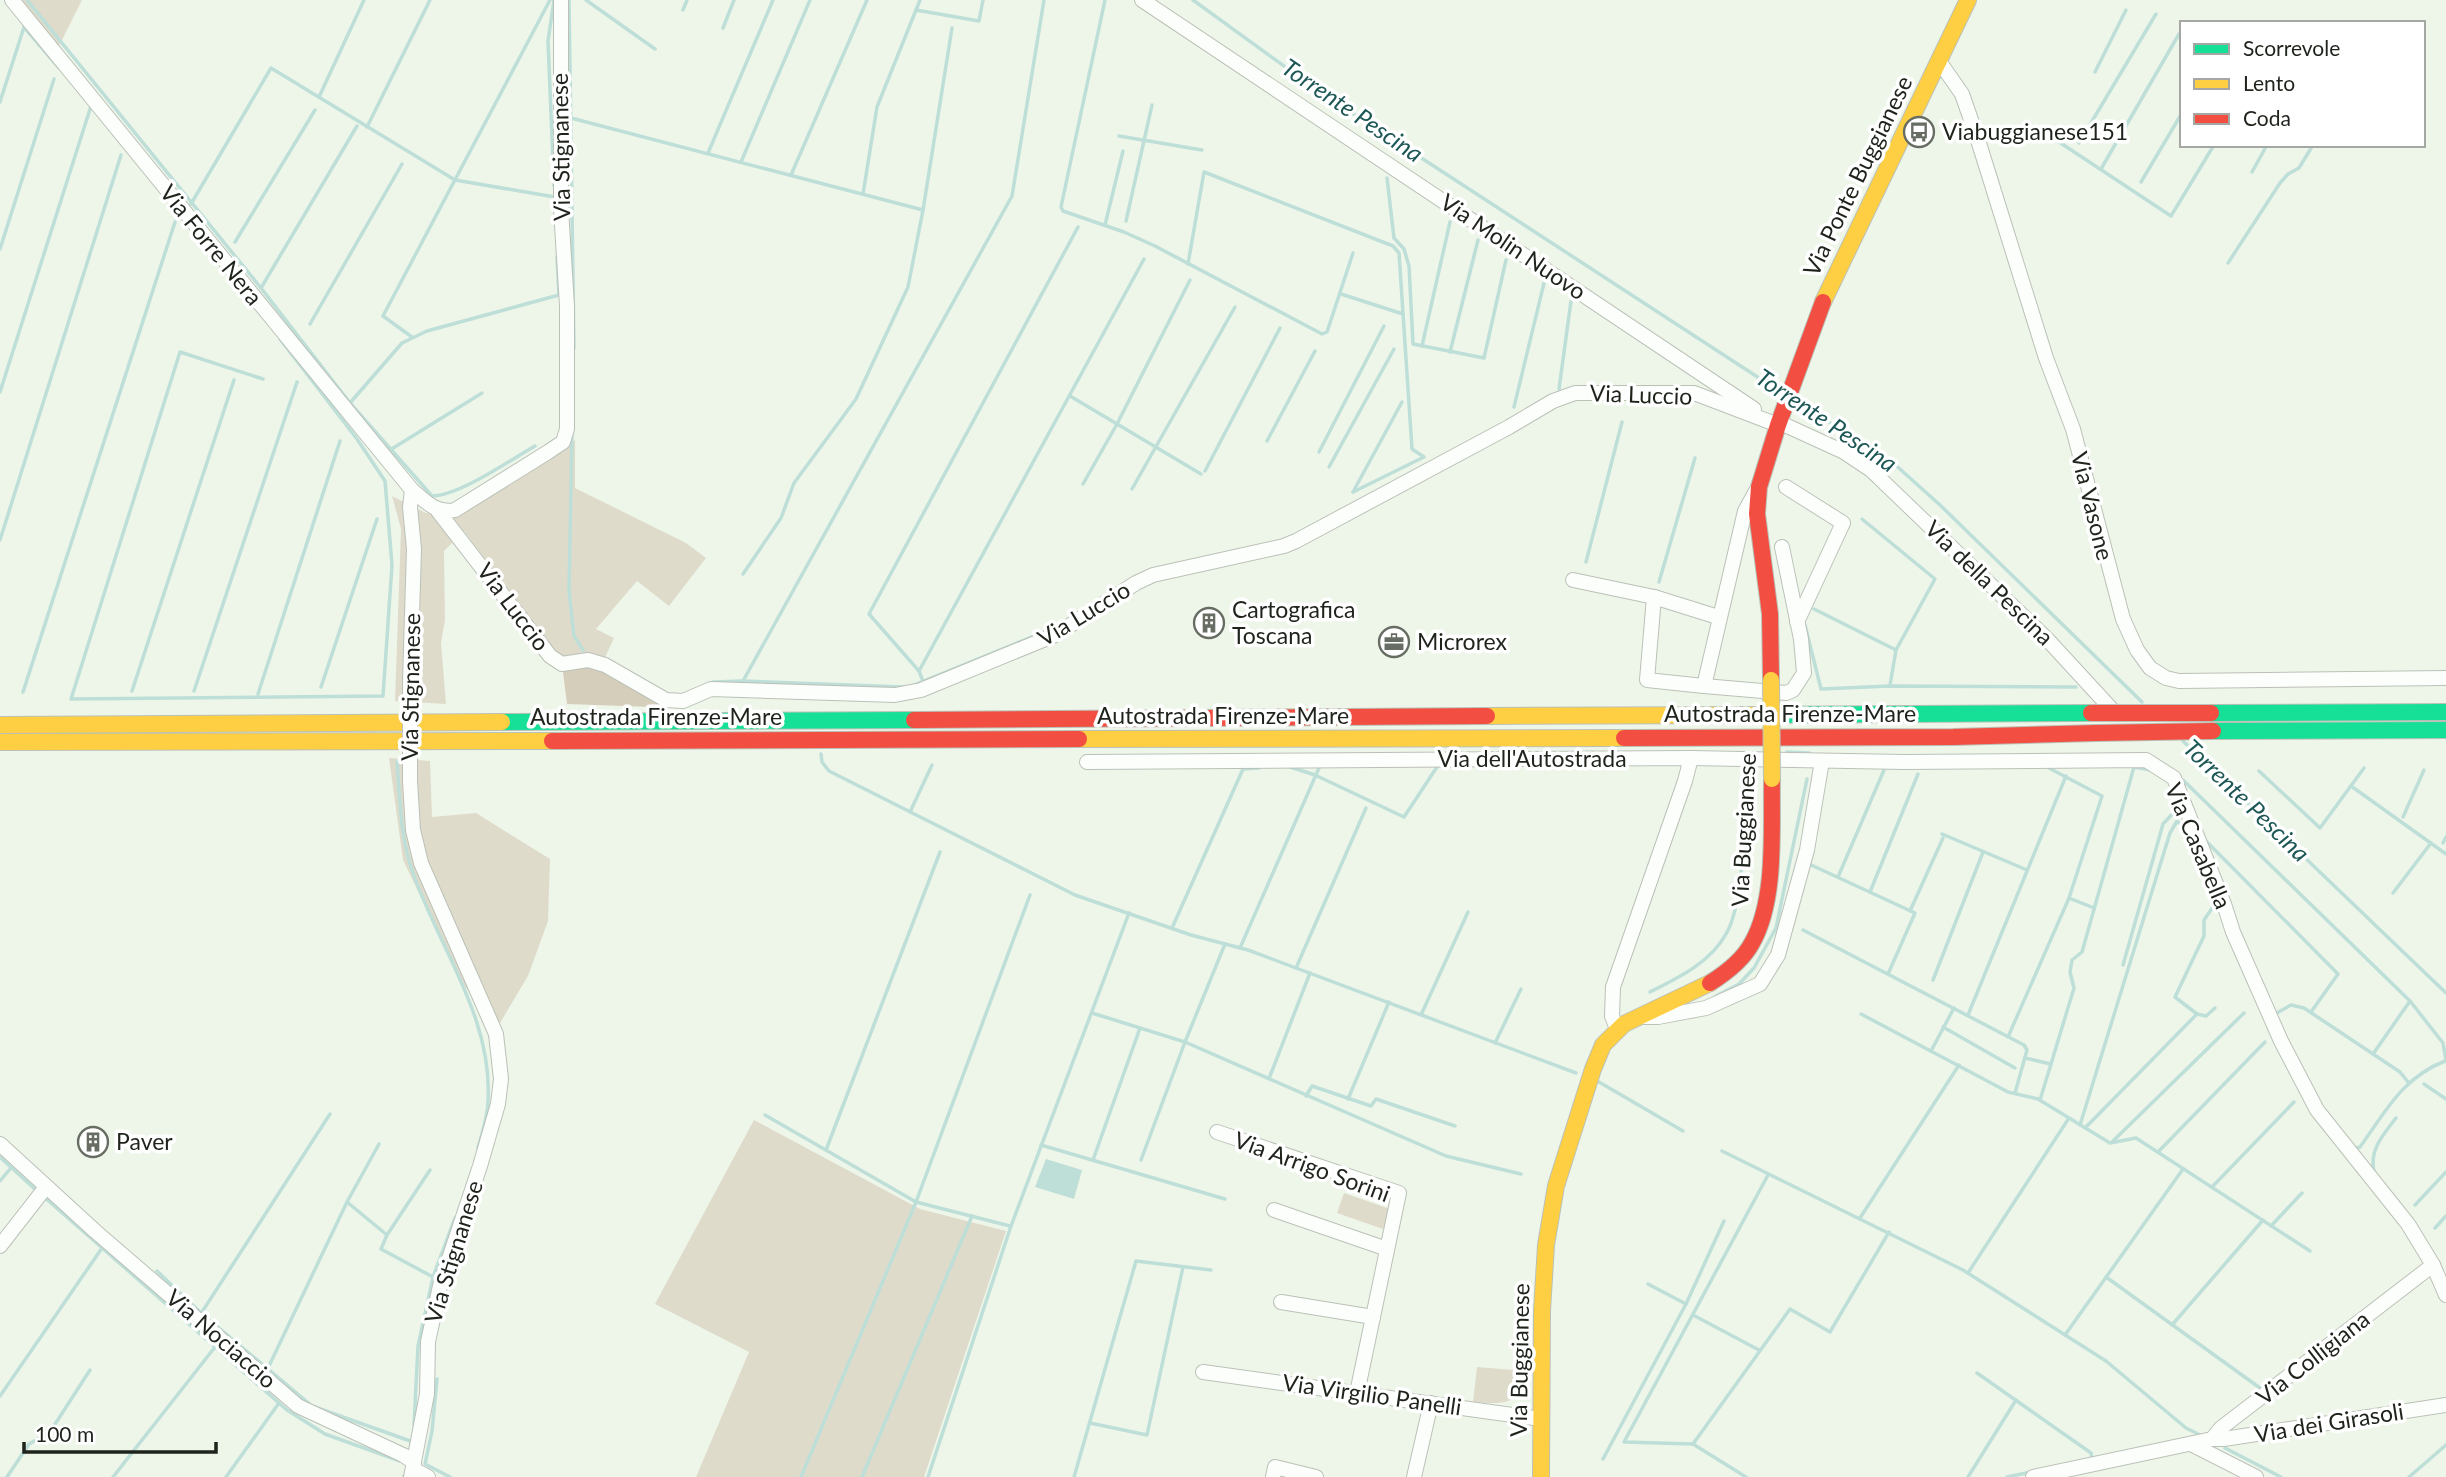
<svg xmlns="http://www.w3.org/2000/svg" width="2446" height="1477" font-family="Lato,sans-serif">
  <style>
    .green { fill: #dfdbcb }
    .forest { fill: #d5ceba }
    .water { fill: #beded8 }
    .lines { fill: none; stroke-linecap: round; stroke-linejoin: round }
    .stream { stroke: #beded8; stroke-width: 3.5 }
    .street-casing { stroke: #bbc1b7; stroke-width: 16 }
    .fast-casing { stroke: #bbc1b7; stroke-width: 18 }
    .slow-casing { stroke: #bbc1b7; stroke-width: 18 }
    .jam-casing { stroke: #bbc1b7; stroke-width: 18 }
    .street { stroke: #fcfefc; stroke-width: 14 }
    .fast { stroke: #16e098; stroke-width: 16 }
    .slow { stroke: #ffcf43; stroke-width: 16 }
    .jam { stroke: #f24e42; stroke-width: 16 }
    .street-bridge-casing { stroke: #bbc1b7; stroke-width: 16; stroke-linecap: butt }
    .slow-bridge-casing { stroke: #bbc1b7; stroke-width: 18; stroke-linecap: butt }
    .jam-bridge-casing { stroke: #bbc1b7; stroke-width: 18; stroke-linecap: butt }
    .street-bridge { stroke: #fcfefc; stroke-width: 14 }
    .slow-bridge { stroke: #ffcf43; stroke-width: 16 }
    .jam-bridge { stroke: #f24e42; stroke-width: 16 }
    .labels { text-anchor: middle; stroke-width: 7; stroke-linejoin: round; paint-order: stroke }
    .poi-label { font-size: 23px; fill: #1e231b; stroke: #fff; text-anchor: start }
    .street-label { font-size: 23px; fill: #1e231b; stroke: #fff }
    .water-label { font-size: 24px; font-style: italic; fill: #1c5755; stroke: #fff }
  </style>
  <rect width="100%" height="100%" fill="#eef6ea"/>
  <g class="green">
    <polygon points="19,0 82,0 58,48"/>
    <polygon points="575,440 575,488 686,543 706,558 669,606 637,581 596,629 614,638 600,668 578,665 563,672 549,645 464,531 444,551 445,620 441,643 446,704 395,701 401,529 392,496 426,513 452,515"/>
    <polygon points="389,758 430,761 432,817 476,813 550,859 548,921 528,976 497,1028 462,983 403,860"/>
    <polygon points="754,1120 920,1209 1006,1231 924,1477 696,1477 749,1352 655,1304"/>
    <polygon points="1344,1193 1390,1209 1383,1229 1337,1213"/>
    <path d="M1477,1367L1526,1371L1525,1389C1508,1407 1495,1403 1473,1402Z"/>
  </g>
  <polygon class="forest" points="578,665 600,668 681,705 681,708 567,704 563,672"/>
  <polygon class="water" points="1046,1159 1082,1170 1074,1199 1035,1187"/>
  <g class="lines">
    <g class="stream">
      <path d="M27,0L261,288L350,403L432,496C459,496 510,460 535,446"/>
      <polyline points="554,0 548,41 554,186"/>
      <polyline points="569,0 574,348"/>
      <polyline points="586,0 655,49"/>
      <polyline points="1105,0 1061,207 1063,211 1124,232 1155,246 1322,334 1327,332 1353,253"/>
      <polyline points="1193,0 1317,90 1782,393"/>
      <polyline points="683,10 687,0"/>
      <polyline points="916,10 979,21 983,0"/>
      <polyline points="24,27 59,68"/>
      <polyline points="723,28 734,0"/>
      <polyline points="2095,72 2126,10"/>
      <polyline points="319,97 364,0"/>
      <polyline points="0,102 24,27"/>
      <polyline points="571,118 923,210"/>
      <polyline points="367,127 430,0"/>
      <polyline points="2047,134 2171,216 2214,145"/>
      <polyline points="1119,136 1202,150"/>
      <polyline points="2079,143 2156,14"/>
      <polyline points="708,153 773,0"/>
      <polyline points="741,162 810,0"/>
      <polyline points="2101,169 2179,34"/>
      <polyline points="2252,172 2267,145"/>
      <polyline points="791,175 867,0"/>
      <polyline points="1387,178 1394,238 1404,249 1409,266 1413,344 1484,358 1506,260"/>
      <polyline points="2141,182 2182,113"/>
      <polyline points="863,194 877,107 920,0"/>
      <polyline points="191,204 271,68 455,180 555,197"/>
      <polyline points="1126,221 1152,105"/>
      <polyline points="1105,225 1123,151"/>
      <polyline points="235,242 315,110"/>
      <polyline points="0,249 54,79"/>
      <polyline points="2228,263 2280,183 2288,174 2299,168 2313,145"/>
      <polyline points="1188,264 1204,172 1393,246 1399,253 1412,449 1424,457 1353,492"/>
      <polyline points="261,288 357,126"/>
      <polyline points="1341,294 1403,314"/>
      <polyline points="310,324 402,164"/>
      <polyline points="412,337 383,316 550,0"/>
      <polyline points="1422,346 1450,222"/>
      <polyline points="1450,352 1478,240"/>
      <polyline points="263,379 180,352 71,699 383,696 392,565 385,481 357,439 280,339"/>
      <polyline points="1559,389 1571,301"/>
      <polyline points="0,392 91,106"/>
      <polyline points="1070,396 1201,474"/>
      <polyline points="1795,401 1891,461 1940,505 2142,702"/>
      <polyline points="350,403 402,343 427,331 559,295 557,257"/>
      <polyline points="1514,407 1544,283"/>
      <polyline points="572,433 569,591 574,636 583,650"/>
      <polyline points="1267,441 1315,351"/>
      <polyline points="390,450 482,393"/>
      <polyline points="1319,452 1384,326"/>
      <polyline points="1329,467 1394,349"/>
      <polyline points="1205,471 1280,328"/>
      <polyline points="1083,484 1117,424 1190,280"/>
      <polyline points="1132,489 1235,307"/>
      <polyline points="1353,492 1402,402"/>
      <polyline points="1862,519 1935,579 1896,650 1890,685"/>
      <polyline points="0,540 121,155"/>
      <polyline points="1586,562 1622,422"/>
      <polyline points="743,574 781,518 794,483 856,399 908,287 923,210 952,28"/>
      <polyline points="1659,582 1695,458"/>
      <polyline points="1814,609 1896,650"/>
      <polyline points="1805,625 1821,689 1890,686 2076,687"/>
      <polyline points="919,671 1144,259"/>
      <polyline points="743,681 1012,196 1044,0"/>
      <polyline points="923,681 919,671 869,614 1078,227"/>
      <polyline points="713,682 743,681 903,687"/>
      <polyline points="914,685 1044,632"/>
      <polyline points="321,687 377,519"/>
      <polyline points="132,691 234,380"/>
      <polyline points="194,691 297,382"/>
      <polyline points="23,692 175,222"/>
      <polyline points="258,694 340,441"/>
      <polyline points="2183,741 2446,993"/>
      <polyline points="1787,752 1809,753"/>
      <polyline points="821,754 822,762 829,771 1075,895 1191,935 1248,950 1576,1073"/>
      <path d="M397,761C400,798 400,838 413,873C439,948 493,1018 488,1101C488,1116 482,1133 478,1148"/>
      <polyline points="1290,767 1315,775 1404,817 1437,767"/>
      <polyline points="2134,767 2151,770"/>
      <polyline points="2259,771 2320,828 2364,768"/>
      <polyline points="2183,780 2410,1001 2443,1043 2446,1060"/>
      <polyline points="2351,786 2446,854"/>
      <polyline points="910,812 932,765"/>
      <polyline points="2403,817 2424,770"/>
      <polyline points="1942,834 2027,870"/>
      <polyline points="2205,840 2338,974 2311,1012"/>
      <polyline points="2443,843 2446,837"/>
      <polyline points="1809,864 1915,913 1888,974"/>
      <polyline points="1838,877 1884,770"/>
      <polyline points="1870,892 1918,774"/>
      <polyline points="2393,893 2431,843"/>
      <polyline points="2069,898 2094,908"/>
      <polyline points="1910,911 1943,838"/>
      <polyline points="1172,928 1243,769 1259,768"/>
      <polyline points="1803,930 2024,1045 2027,1050 2015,1093"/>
      <polyline points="1240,948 1319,768"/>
      <polyline points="2123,965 2163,824 2178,808 2177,804"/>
      <polyline points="1296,968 1366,808"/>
      <polyline points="1933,980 1983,852"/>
      <path d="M1650,992C1678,978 1710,963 1726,934C1745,903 1744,813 1747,774"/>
      <polyline points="1716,996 1739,984 1754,968 1776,928 1807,779"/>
      <polyline points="2215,1008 2206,1016 2197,1014 2175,997 2204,936 2204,920 2217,901"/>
      <polyline points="1092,1013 1185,1042 1446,1156 1521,1174"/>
      <polyline points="1861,1014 2008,1092 2038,1099 2110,1143 2136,1138 2310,1251"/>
      <polyline points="2275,1014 2291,1005 2304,1008 2400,1072 2408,1082"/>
      <polyline points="1421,1015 1468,912"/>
      <polyline points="1968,1015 2066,776"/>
      <polyline points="1943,1027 2015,1068"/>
      <polyline points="2008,1037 2069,898 2102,796 2045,766"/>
      <polyline points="1495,1043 1521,989"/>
      <polyline points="1931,1051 1954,1008"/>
      <polyline points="2373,1054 2410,1001"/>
      <polyline points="2025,1058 2051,1064 2040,1100"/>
      <polyline points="2051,1064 2074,988 2070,972 2072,960 2082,952 2134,767"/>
      <polyline points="1270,1076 1310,973"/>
      <polyline points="1599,1082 1683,1131"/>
      <polyline points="2424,1084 2446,1099"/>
      <polyline points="1306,1096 1312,1086 1371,1106 1376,1099 1455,1126"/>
      <polyline points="1348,1099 1389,1002"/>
      <polyline points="765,1115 916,1202 1010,1226"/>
      <polyline points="2080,1125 2170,833 2177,821 2188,831"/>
      <polyline points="2085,1128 2197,1014"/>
      <polyline points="2113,1141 2244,1013"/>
      <polyline points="1041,1145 1225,1199"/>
      <path d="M2353,1149L2360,1147C2386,1111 2402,1078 2445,1061"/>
      <polyline points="826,1150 940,852"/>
      <polyline points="1722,1151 1963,1270 2106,1361 2186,1428 2200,1435"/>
      <polyline points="2158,1152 2265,1042"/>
      <polyline points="0,1157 37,1191"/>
      <polyline points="1093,1160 1140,1028"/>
      <polyline points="1141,1160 1185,1042 1225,944"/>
      <path d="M2374,1172C2369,1150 2383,1135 2396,1118"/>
      <polyline points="0,1181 10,1169"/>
      <polyline points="2212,1187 2294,1102"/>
      <polyline points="43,1196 287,1410 325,1434 400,1461"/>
      <polyline points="347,1202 387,1235 381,1249 433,1277"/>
      <polyline points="2415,1205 2446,1172"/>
      <polyline points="1860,1218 1959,1065"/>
      <polyline points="2271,1226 2302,1193"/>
      <polyline points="2435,1228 2446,1216"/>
      <polyline points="387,1235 430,1170"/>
      <polyline points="157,1271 201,1313 312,1406 413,1442 413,1440"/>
      <polyline points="1968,1273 2069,1118"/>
      <polyline points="2106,1277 2260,1388"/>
      <polyline points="1648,1284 1686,1304"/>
      <polyline points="202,1312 330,1114"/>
      <polyline points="1693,1315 1759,1350"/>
      <polyline points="2172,1325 2263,1220"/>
      <polyline points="2065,1335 2183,1169"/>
      <polyline points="268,1368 347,1202 379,1144"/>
      <polyline points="1977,1373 2091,1453 2092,1459 2089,1459"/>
      <polyline points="437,1379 432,1431 425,1464 450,1477"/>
      <polyline points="0,1396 102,1248"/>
      <polyline points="1090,1423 1147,1435 1183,1267"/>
      <polyline points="414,1425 418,1346 433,1277 455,1218"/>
      <polyline points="1693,1444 1790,1309 1830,1332 1889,1232"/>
      <polyline points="2225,1448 2281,1477"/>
      <polyline points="1603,1459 1686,1304 1724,1221"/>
      <polyline points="7,1477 29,1444 50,1432 90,1370"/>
      <polyline points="113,1477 215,1347"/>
      <polyline points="226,1477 279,1403"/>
      <polyline points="404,1477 404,1476"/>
      <polyline points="801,1477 916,1202 1030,895"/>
      <polyline points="862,1477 972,1216"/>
      <polyline points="928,1477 1011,1226 1129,913"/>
      <polyline points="1074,1477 1136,1261 1211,1270"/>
      <polyline points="1746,1477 1693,1444 1624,1442 1768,1175"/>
      <polyline points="1968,1477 2016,1400"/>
      <polyline points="2007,1477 2031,1472"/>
      <polyline points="2409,1477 2446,1445"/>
    </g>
    <g class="street-casing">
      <g id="street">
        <path d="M12,0L412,490C425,501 436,514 455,510L548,452L563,442L567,429V306L561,209V0"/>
        <polyline points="1142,0 1754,409"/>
        <polyline points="1939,61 1962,94 1978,140 2046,358 2073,429 2123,619 2137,650 2150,668 2166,678 2179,681 2446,678"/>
        <polyline points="1781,419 1785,425 1844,452 1871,470 2047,639 2116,714"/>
        <polyline points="1786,487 1843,523 1797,622"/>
        <polyline points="438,511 550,656 562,664 588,660 605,665 666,700 683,701 711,689 895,695 921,690 1055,635 1136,583 1153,575 1284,546 1296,541 1509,427 1553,401 1575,393 1694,393 1778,425"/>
        <polyline points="1573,580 1654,597 1718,617"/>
        <polyline points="1654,597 1647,680 1704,686 1745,511 1756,491"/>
        <polyline points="410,683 414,549 410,507 412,490"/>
        <polyline points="1704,686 1786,693 1793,690 1804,673 1801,639 1782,547"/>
        <polyline points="1691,758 1904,762 2146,760 2174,778 2224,904 2233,932 2281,1041 2317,1110 2408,1224 2433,1265 2446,1295"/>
        <polyline points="1087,762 1691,758 1685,781 1613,987 1612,1016 1617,1029"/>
        <polyline points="410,781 413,830 421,863 496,1034 501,1079 498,1104 480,1166 440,1286 428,1342 427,1394 411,1477"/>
        <polyline points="1645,1017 1658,1017 1706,1008 1760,984 1778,955 1807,850 1822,761"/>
        <polyline points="1217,1132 1399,1193 1357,1393"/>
        <polyline points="0,1144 95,1231 298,1406 403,1455 414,1462"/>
        <polyline points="1274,1210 1387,1249"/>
        <polyline points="0,1246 46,1187"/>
        <polyline points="1281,1302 1373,1317"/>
        <polyline points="1203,1372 1541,1419"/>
        <polyline points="2212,1439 2224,1439 2446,1405"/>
        <polyline points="2191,1444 2256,1477"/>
        <polyline points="413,1469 428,1477"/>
        <polyline points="1273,1477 1275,1467 1316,1477"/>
        <polyline points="1414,1477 1431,1403"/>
        <polyline points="2033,1477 2212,1439 2221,1428 2433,1265"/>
      </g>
    </g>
    <g class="fast-casing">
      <g id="fast">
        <polyline points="2211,713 2446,712"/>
        <polyline points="1756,715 2091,713"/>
        <polyline points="502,722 914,720"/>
        <polyline points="2213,731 2446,730"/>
      </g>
    </g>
    <g class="slow-casing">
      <g id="slow">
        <polyline points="1823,302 1968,0"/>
        <polyline points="1487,716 1756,715"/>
        <polyline points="0,725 502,722"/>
        <polyline points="1079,739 1624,738"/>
        <polyline points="0,742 552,741"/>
        <polyline points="1541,1477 1542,1311 1546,1245 1556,1186 1593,1069 1603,1045 1624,1024 1710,983"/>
      </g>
    </g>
    <g class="jam-casing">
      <g id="jam">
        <polyline points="1771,680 1770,614 1757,514 1759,487 1778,425 1823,302"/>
        <polyline points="914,720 1487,716"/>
        <polyline points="1624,738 1953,737 2096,733"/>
        <polyline points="552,741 1079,739"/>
        <path d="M1710,983C1726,973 1743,960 1752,943C1777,899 1771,828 1772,779"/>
      </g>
    </g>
    <use href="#street" class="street"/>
    <use href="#fast" class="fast"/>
    <use href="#slow" class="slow"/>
    <use href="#jam" class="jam"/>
    <g class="street-bridge-casing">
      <polyline id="street-bridge" points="410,683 410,781"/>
    </g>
    <g class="slow-bridge-casing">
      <polyline id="slow-bridge" points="1771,680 1772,779"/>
    </g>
    <g class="jam-bridge-casing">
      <g id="jam-bridge">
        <polyline points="2091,713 2211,713"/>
        <polyline points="2096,733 2213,731"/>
      </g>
    </g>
    <use href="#street-bridge" class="street-bridge"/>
    <use href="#slow-bridge" class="slow-bridge"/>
    <use href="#jam-bridge" class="jam-bridge"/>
  </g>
  <defs>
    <g id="bus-ring" transform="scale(1.575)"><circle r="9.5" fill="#fff" stroke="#676d63" stroke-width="1.5"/><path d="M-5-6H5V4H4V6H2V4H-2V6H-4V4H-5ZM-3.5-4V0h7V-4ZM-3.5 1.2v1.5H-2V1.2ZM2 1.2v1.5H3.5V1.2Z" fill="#676d63"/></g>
    <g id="building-ring" transform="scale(1.575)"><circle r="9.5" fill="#fff" stroke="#676d63" stroke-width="1.5"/><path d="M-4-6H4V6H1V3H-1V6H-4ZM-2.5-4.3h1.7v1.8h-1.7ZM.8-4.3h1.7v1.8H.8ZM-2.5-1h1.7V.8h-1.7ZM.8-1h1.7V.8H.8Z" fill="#676d63"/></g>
    <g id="office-ring" transform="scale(1.575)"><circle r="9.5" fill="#fff" stroke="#676d63" stroke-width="1.5"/><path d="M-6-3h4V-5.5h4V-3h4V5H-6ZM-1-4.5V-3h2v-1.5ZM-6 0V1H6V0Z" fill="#676d63"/></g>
  </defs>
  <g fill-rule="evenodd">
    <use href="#bus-ring" x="1919" y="132"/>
    <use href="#building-ring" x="1209" y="623"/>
    <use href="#office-ring" x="1394" y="642"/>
    <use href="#building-ring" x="93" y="1142"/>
  </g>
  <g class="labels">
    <g class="poi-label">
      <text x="1942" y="140">Viabuggianese151</text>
      <text x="1232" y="618">Cartografica<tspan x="1232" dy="26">Toscana</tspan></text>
      <text x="1417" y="650">Microrex</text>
      <text x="116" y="1150">Paver</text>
    </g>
    <g class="street-label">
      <text transform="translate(561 147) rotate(-91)" y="8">Via Stignanese</text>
      <text transform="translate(1858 176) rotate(-64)" y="8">Via Ponte Buggianese</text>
      <text transform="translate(211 245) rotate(51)" y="8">Via Forre Nera</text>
      <text transform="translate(1513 247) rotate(34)" y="8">Via Molin Nuovo</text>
      <text transform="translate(1641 395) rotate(2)" y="8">Via Luccio</text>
      <text transform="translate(2092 506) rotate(76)" y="8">Via Vasone</text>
      <text transform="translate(1989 583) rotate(44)" y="8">Via della Pescina</text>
      <text transform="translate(513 607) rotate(53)" y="8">Via Luccio</text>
      <text transform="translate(1084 614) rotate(-31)" y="8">Via Luccio</text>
      <text transform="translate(411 687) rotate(-89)" y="8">Via Stignanese</text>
      <text x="1790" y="722">Autostrada Firenze-Mare</text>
      <text x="1223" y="724">Autostrada Firenze-Mare</text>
      <text x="656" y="725">Autostrada Firenze-Mare</text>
      <text x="1532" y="767">Via dell'Autostrada</text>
      <text transform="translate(1744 830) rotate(-87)" y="8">Via Buggianese</text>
      <text transform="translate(2198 846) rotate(67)" y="8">Via Casabella</text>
      <text transform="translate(1312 1167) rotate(20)" y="8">Via Arrigo Sorini</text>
      <text transform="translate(454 1252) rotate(-73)" y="8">Via Stignanese</text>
      <text transform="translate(221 1339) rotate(41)" y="8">Via Nociaccio</text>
      <text transform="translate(2313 1358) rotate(-38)" y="8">Via Colligiana</text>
      <text transform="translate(1520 1360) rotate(-89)" y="8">Via Buggianese</text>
      <text transform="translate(1372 1395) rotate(8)" y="8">Via Virgilio Panelli</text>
      <text transform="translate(2329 1423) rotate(-9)" y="8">Via dei Girasoli</text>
    </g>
    <g class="water-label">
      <text transform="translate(1352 111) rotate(34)" y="8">Torrente Pescina</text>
      <text transform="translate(1826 421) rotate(34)" y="8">Torrente Pescina</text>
      <text transform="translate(2246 801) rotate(44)" y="8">Torrente Pescina</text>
    </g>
  </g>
  <rect x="2180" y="21" width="245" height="126" fill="#ffffff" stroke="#a5a7a4" stroke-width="2"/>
  <rect x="2194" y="44" width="35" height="10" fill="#16e098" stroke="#a5a7a4" stroke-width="2"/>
  <text x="2243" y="56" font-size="21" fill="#1e231b">Scorrevole</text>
  <rect x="2194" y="79" width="35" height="10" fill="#ffcf43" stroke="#a5a7a4" stroke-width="2"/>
  <text x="2243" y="91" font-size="21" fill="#1e231b">Lento</text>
  <rect x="2194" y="114" width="35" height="10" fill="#f24e42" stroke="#a5a7a4" stroke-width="2"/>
  <text x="2243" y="126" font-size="21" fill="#1e231b">Coda</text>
  <path d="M24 1442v10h192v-10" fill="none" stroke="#1e231b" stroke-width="3.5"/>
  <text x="35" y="1442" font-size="21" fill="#1e231b" stroke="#ffffff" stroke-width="5" paint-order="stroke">100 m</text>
</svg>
